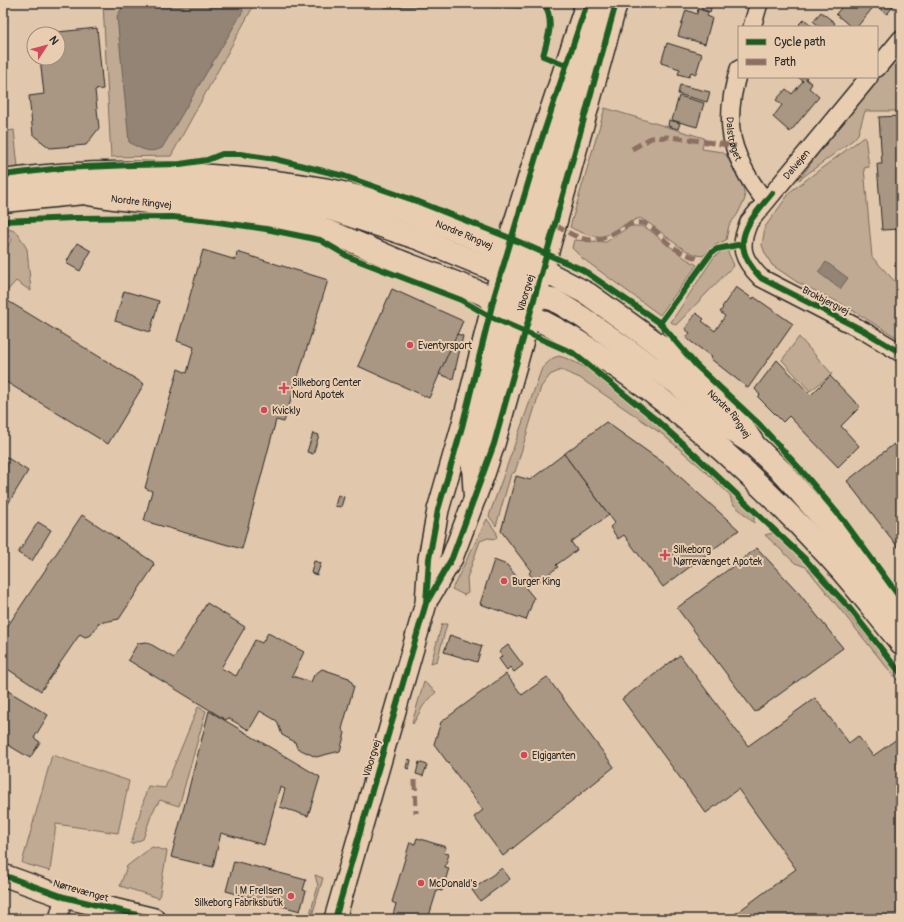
<svg xmlns="http://www.w3.org/2000/svg" width="904" height="922" font-family="Pangolin,sans-serif">
  <style>
    .green { fill: #c0aa93; stroke: #766a5f }
    .water { fill: #948475; stroke: #6a6057 }
    .building { fill: #a99783; stroke: #2b2b2b }
    .lines { fill: none; stroke-linecap: round; stroke-linejoin: round }
    .minor-casing { stroke: #2b2b2b; stroke-width: 20 }
    .tertiary-casing { stroke: #2b2b2b; stroke-width: 24 }
    .secondary-casing { stroke: #2b2b2b; stroke-width: 25 }
    .primary-casing { stroke: #2b2b2b; stroke-width: 25 }
    .minor { stroke: #e9cdb0; stroke-width: 17 }
    .tertiary { stroke: #e9cdb0; stroke-width: 21 }
    .secondary { stroke: #e9cdb0; stroke-width: 22 }
    .primary { stroke: #e9cdb0; stroke-width: 22 }
    .quiet { stroke: #8d6e63; stroke-width: 5; stroke-dasharray: 10 5; stroke-linecap: butt }
    .cycleway-casing { stroke: #e9cdb0; stroke-width: 8 }
    .cycleway { stroke: #1b5e20; stroke-width: 6 }
    .poi-dot { fill: #d1495b; stroke: #e9cdb0; stroke-width: 1.5 }
    .labels { text-anchor: middle; stroke-width: 4; stroke-linejoin: round; paint-order: stroke }
    .street-label { font-size: 10px; fill: #2b2b2b; stroke: #e9cdb0 }
    .poi-label { font-size: 10px; fill: #2b2b2b; stroke: #e9cdb0; text-anchor: start }
  </style>
  <rect width="100%" height="100%" fill="#e1c7ab"/>
  <filter id="ink" filterUnits="userSpaceOnUse"><feTurbulence type="fractalNoise" baseFrequency=".025" numOctaves="2"/><feDisplacementMap in="SourceGraphic" scale="8" xChannelSelector="R" yChannelSelector="G"/><feConvolveMatrix kernelMatrix="1 2 1 2 8 2 1 2 1" color-interpolation-filters="sRGB"/></filter>
  <g filter="url(#ink)">
    <g class="green">
      <polygon points="103,3 255,3 171,156 111,157"/>
      <polygon points="901,51 901,111 865,111 858,134 854,139 799,180 830,137"/>
      <path d="M605,108L704,138L702,149L722,152L727,156L743,187L745,199L737,215L729,225L726,240L715,245L703,256C681,254 660,228 640,218C626,222 615,233 604,236C593,238 579,232 570,227Z"/>
      <polygon points="14,130 18,167 3,170 3,132"/>
      <polygon points="865,136 869,167 864,168 872,257 901,288 901,340 842,304 797,282 772,265 765,253 762,245 765,227 791,191"/>
      <polygon points="630,226 640,226 648,229 685,258 697,265 660,315 582,258 572,248 574,240 606,242"/>
      <polygon points="3,227 17,232 27,249 31,291 16,281 7,291 3,289 3,254 12,239 7,235 3,235"/>
      <polygon points="727,250 734,265 676,325 671,322 714,257 722,251"/>
      <polygon points="799,337 832,374 810,391 782,360"/>
      <path d="M559,356C587,364 611,386 633,404C675,439 715,476 754,515V523L732,503L730,495L705,471L662,434L580,378L561,370L550,375L541,387L515,472L511,474L496,526L489,516L542,368L553,358Z"/>
      <polygon points="487,519 497,533 496,539 488,538 480,541 467,578 468,593 464,595 452,589"/>
      <polygon points="773,533 795,552 834,596 901,679 901,685 806,567 795,563 765,535"/>
      <polygon points="442,624 447,624 437,661 431,663"/>
      <polygon points="424,682 436,692 423,706 413,724 412,723"/>
      <polygon points="198,707 206,711 179,806 160,800 152,813 143,839 131,844 148,786 165,788"/>
      <polygon points="52,755 129,781 118,833 56,824 50,871 22,863"/>
      <polygon points="152,847 167,851 159,898 120,886 127,866"/>
      <polygon points="315,875 323,878 312,916 310,914 318,886"/>
    </g>
    <g class="water">
      <path d="M198,3H240L243,11L162,148C150,154 140,149 129,142L117,16L122,8Z"/>
      <polygon points="826,262 848,278 840,289 818,272"/>
    </g>
    <g class="building">
      <rect x="384" y="3" width="65" height="4"/>
      <polygon points="491,3 528,3 528,8 491,7"/>
      <polygon points="703,3 712,4 710,12 701,9"/>
      <polygon points="845,3 896,3 887,14 875,5 857,27 851,27 836,14"/>
      <polygon points="698,9 708,12 707,16 712,18 705,44 678,36 686,10 697,14"/>
      <polygon points="821,12 835,23 833,26 835,27 820,27 813,21"/>
      <polygon points="804,19 811,25 809,27 802,27 799,24"/>
      <polygon points="97,28 103,89 95,90 99,128 86,145 50,148 33,135 29,96 44,94 40,58 58,58 58,34 38,34"/>
      <polygon points="667,43 702,54 696,74 691,72 689,77 678,74 680,69 661,63"/>
      <polygon points="798,77 807,77 806,79 812,84 809,88 819,97 790,132 773,117 782,105 776,100 786,89 792,94 803,81"/>
      <polygon points="680,85 710,92 707,102 678,94"/>
      <polygon points="679,96 704,103 697,127 672,120"/>
      <polygon points="901,116 901,229 882,230 877,164 882,164 879,117"/>
      <polygon points="669,120 680,123 678,129 668,126"/>
      <polygon points="77,243 91,251 80,271 66,263"/>
      <polygon points="203,250 236,260 237,252 328,280 284,422 276,420 242,549 144,521 152,491 145,488 178,369 187,373 194,347 177,341"/>
      <polygon points="901,258 901,272 894,265"/>
      <polygon points="736,287 753,299 754,297 793,324 748,388 711,359 712,357 686,338 690,333 685,329 696,313 704,319 702,321 715,331 725,316 720,312 723,308 722,307"/>
      <polygon points="392,289 463,321 429,398 358,366"/>
      <polygon points="124,291 159,301 150,332 115,321"/>
      <polygon points="3,298 144,384 108,444 3,380"/>
      <polygon points="457,334 463,336 453,379 439,374"/>
      <polygon points="777,360 811,395 830,376 860,407 841,426 859,446 838,467 789,416 783,422 758,397 760,395 755,389"/>
      <polygon points="606,422 668,466 739,530 663,587 624,535 618,539 610,527 615,523 564,454"/>
      <polygon points="313,433 319,435 313,454 307,452"/>
      <polygon points="894,444 901,453 901,551 847,481"/>
      <polygon points="564,454 609,515 571,542 577,550 556,565 558,567 536,583 529,573 531,571 501,531 516,476 530,480"/>
      <polygon points="3,455 28,471 3,512"/>
      <polygon points="338,495 344,497 341,507 335,506"/>
      <polygon points="82,515 153,562 154,566 119,619 99,623 91,635 85,637 80,634 41,691 3,666 3,633"/>
      <polygon points="38,522 51,530 32,561 18,553"/>
      <polygon points="757,548 798,592 843,648 755,712 677,608"/>
      <polygon points="494,560 507,565 534,598 526,620 480,604"/>
      <polygon points="314,561 321,563 317,575 311,573"/>
      <polygon points="207,603 245,627 221,668 236,676 255,640 262,643 268,633 304,652 292,676 311,682 314,675 322,669 349,678 354,686 342,729 345,733 340,751 316,757 297,748 295,742 282,735 277,721 260,711 249,730 228,718 226,720 128,660 138,643 147,642 174,658"/>
      <polygon points="450,635 482,646 477,662 444,652"/>
      <polygon points="508,645 523,665 514,672 510,667 507,670 499,659 502,656 499,652"/>
      <polygon points="680,655 748,746 815,698 849,743 858,736 873,756 901,736 901,919 739,919 735,914 796,869 738,789 706,813 622,699"/>
      <polygon points="506,674 522,695 547,677 614,767 503,856 474,817 483,810 434,744 441,722"/>
      <polygon points="3,688 48,715 34,738 40,742 30,758 3,742"/>
      <polygon points="209,711 320,777 308,816 280,807 285,789 280,787 264,845 221,833 213,867 171,857"/>
      <polygon points="408,759 411,760 409,769 406,768"/>
      <polygon points="419,762 427,765 423,776 416,774"/>
      <polygon points="417,838 446,847 444,853 449,854 445,867 449,868 442,891 437,890 429,916 427,915 425,919 392,919 396,904 392,902 410,842 415,844"/>
      <polygon points="234,861 306,880 303,890 306,891 300,911 226,891"/>
      <polygon points="502,868 510,879 480,901 472,890"/>
    </g>
    <g class="lines">
      <g class="minor-casing">
        <g id="minor">
          <polyline points="752,27 759,3"/>
          <polyline points="877,68 901,39"/>
          <path id="s1" d="M739,69C733,88 729,109 731,130C733,153 750,184 766,201"/>
          <path d="M869,77L749,222C738,247 742,259 761,278L864,331L901,353"/>
          <polyline points="58,919 64,897"/>
        </g>
      </g>
      <g class="tertiary-casing">
        <g id="tertiary">
          <polyline points="519,292 554,300 582,317 677,384 723,425 755,446"/>
          <polyline points="429,597 452,558 484,474 494,444 530,315"/>
          <polyline points="3,875 64,897 154,919"/>
          <polyline points="335,919 426,603 429,559 438,510 462,427 505,256"/>
        </g>
      </g>
      <g class="secondary-casing">
        <g id="secondary">
          <path id="s2" d="M84,193C152,207 223,204 291,220C331,229 366,248 404,263C462,285 518,306 572,338C666,394 749,470 823,550C851,579 875,612 901,643"/>
          <path id="s3" d="M542,270L588,294L663,348L733,413L755,446L784,474L849,548L901,616"/>
          <path d="M530,315C525,298 521,279 525,261L601,3"/>
        </g>
      </g>
      <g class="primary-casing">
        <g id="primary">
          <path id="s4" d="M3,181C72,171 141,171 211,176C252,179 294,183 334,191C404,207 478,237 542,270"/>
          <polyline points="3,201 84,193 118,184 247,194 331,209 420,239 512,277 528,277 542,270"/>
          <polyline points="530,315 616,3"/>
          <polyline points="475,497 472,451 513,307 511,268 506,252 538,150 587,3"/>
        </g>
      </g>
      <use href="#minor" class="minor"/>
      <use href="#tertiary" class="tertiary"/>
      <use href="#secondary" class="secondary"/>
      <use href="#primary" class="primary"/>
      <g class="quiet">
        <polyline points="632,149 651,138 671,137 736,146"/>
        <path d="M555,225C566,231 580,241 594,240C609,240 628,219 642,223C655,226 662,240 673,247C682,253 694,257 704,261"/>
        <polyline points="415,780 416,813"/>
      </g>
      <g class="cycleway-casing">
        <g id="cycleway">
          <path d="M544,3C555,23 548,36 543,56L566,65"/>
          <polyline points="3,175 61,168 132,165 180,164 207,160 222,154 240,154 275,159 344,176 419,202 510,238 583,270 660,323 696,365 759,424 801,470 844,521 901,599"/>
          <path d="M772,193C747,224 727,243 761,278L864,331L901,353"/>
          <polyline points="3,221 74,218 172,217 211,221 266,229 320,240 349,257 461,300 489,316 573,353 654,418 694,454 805,559 851,610 901,674"/>
          <polyline points="660,323 712,252 717,249 743,244"/>
          <polyline points="428,600 452,558 494,444 616,3"/>
          <polyline points="3,875 64,897 154,919"/>
          <polyline points="335,919 426,603 429,559 438,510 462,427 494,297 538,150 587,3"/>
        </g>
      </g>
      <use href="#cycleway" class="cycleway"/>
    </g>
  </g>
  <g class="poi-dot">
    <circle cx="410" cy="345" r="4"/>
    <path d="M282 382h4v4h4v4h-4v4h-4v-4h-4v-4h4z"/>
    <circle cx="264" cy="410" r="4"/>
    <path d="M663 549h4v4h4v4h-4v4h-4v-4h-4v-4h4z"/>
    <circle cx="504" cy="581" r="4"/>
    <circle cx="524" cy="755" r="4"/>
    <circle cx="421" cy="883" r="4"/>
    <circle cx="291" cy="896" r="4"/>
  </g>
  <g class="labels">
    <g class="street-label">
      <text dy="4" stroke="none"><textPath href="#s1" startOffset="71">Dalstrøget</textPath></text>
      <text transform="translate(796 164) rotate(-50)" y="4">Dalvejen</text>
      <text dy="4" stroke="none"><textPath href="#s2" startOffset="58">Nordre Ringvej</textPath></text>
      <text dy="4" stroke="none"><textPath href="#s4" startOffset="470">Nordre Ringvej</textPath></text>
      <text transform="translate(525 293) rotate(-74)" y="4">Viborgvej</text>
      <text transform="translate(826 300) rotate(27)" y="4">Brokbjergvej</text>
      <text dy="4" stroke="none"><textPath href="#s3" startOffset="238">Nordre Ringvej</textPath></text>
      <text transform="translate(371 758) rotate(-73)" y="4">Viborgvej</text>
      <text transform="translate(81 890) rotate(16)" y="4">Nørrevænget</text>
    </g>
    <g class="poi-label">
      <text x="418" y="349">Eventyrsport</text>
      <text x="292" y="386">Silkeborg Center<tspan x="292" dy="12">Nord Apotek</tspan></text>
      <text x="272" y="414">Kvickly</text>
      <text x="673" y="553">Silkeborg<tspan x="673" dy="12">Nørrevænget Apotek</tspan></text>
      <text x="512" y="585">Burger King</text>
      <text x="532" y="759">Elgiganten</text>
      <text x="429" y="887">McDonald's</text>
      <text x="283" y="894" text-anchor="end">I M Frellsen<tspan x="283" dy="12">Silkeborg Fabriksbutik</tspan></text>
    </g>
  </g>
  <rect width="904" height="922" fill="none" stroke="#e9cdb0" stroke-width="16"/>
  <rect x="8" y="8" width="888" height="906" fill="none" stroke="#2b2b2b" stroke-width="1.5" filter="url(#ink)"/>
  <rect x="738" y="26" width="140" height="52" fill="#e9cdb0" stroke="#9d8c7b"/>
  <rect x="746" y="39" width="20" height="6" fill="#1b5e20" stroke="#9d8c7b"/>
  <text x="774" y="46" font-size="12" fill="#2b2b2b">Cycle path</text>
  <rect x="746" y="59" width="20" height="6" fill="#8d6e63" stroke="#9d8c7b"/>
  <text x="774" y="66" font-size="12" fill="#2b2b2b">Path</text>
  <g transform="translate(46 46) rotate(54)"><circle r="19" fill="#e9cdb0" stroke="#9d8c7b"/>
  <path d="M0-3L7 15L0 10L-7 15Z" fill="#d1495b"/>
  <text y="-6" font-size="11" font-weight="bold" text-anchor="middle" fill="#2b2b2b">N</text>
  </g>
</svg>
